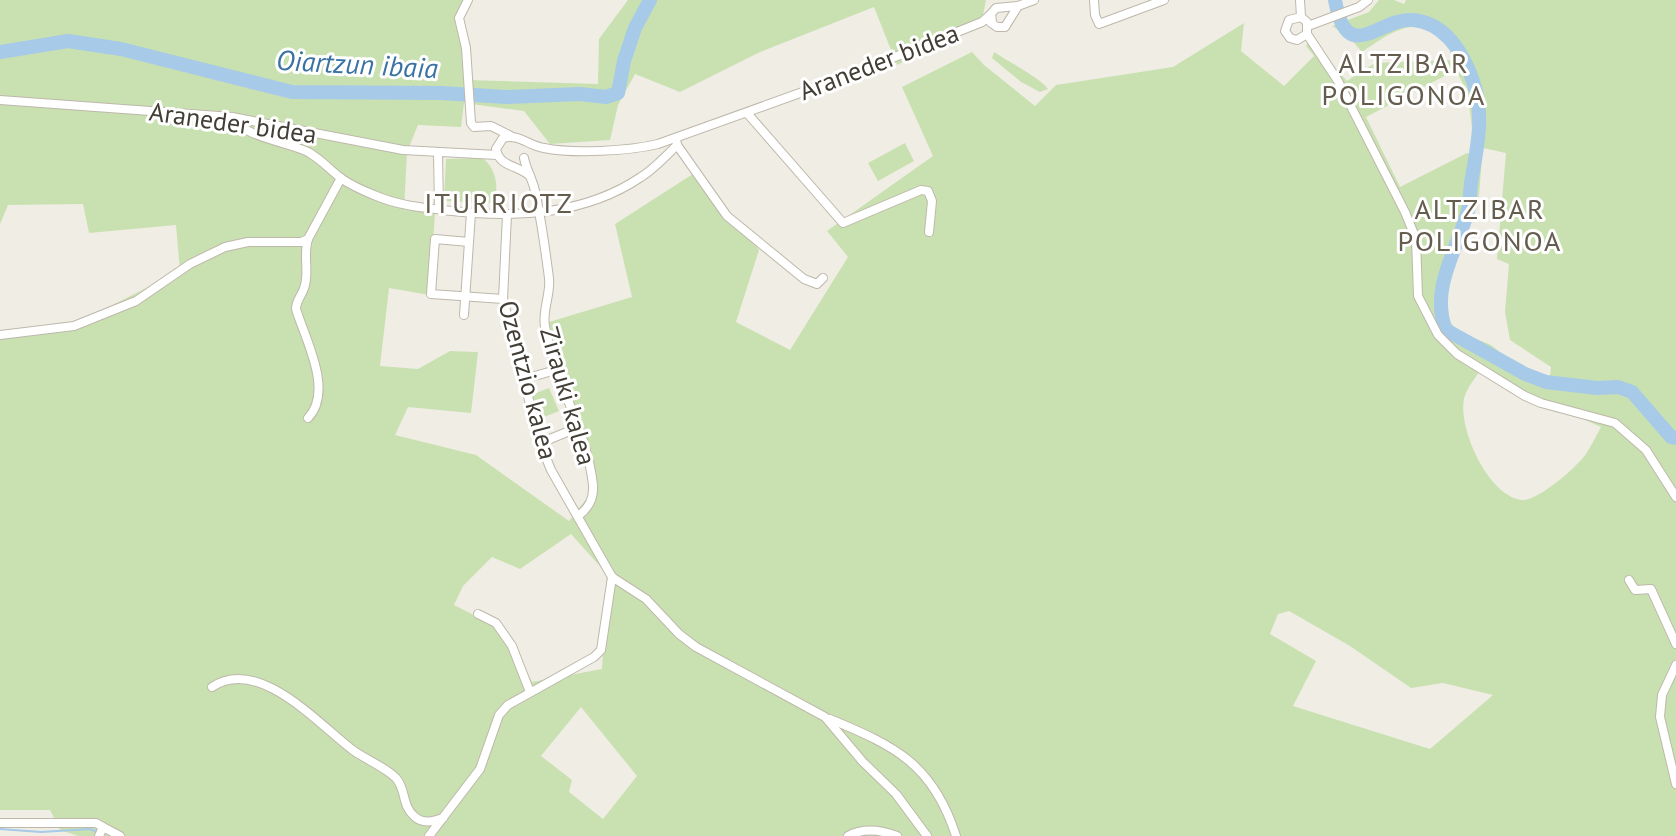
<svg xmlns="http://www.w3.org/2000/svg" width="1676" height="836" font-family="'PT Sans',sans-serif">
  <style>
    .green { fill: #c9e1b1; fill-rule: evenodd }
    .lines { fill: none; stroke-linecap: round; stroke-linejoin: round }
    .stream { stroke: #a6cae8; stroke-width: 2 }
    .river { stroke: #a6cae8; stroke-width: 14 }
    .minor-casing { stroke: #beb8ab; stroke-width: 10 }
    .minor { stroke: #fff; stroke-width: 8 }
    .labels { text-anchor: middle; stroke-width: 6; stroke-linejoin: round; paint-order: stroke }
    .street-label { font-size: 26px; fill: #423e35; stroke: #fff }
    .neighbourhood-label { font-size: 28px; letter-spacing: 2px; fill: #645c4d; stroke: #fff }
    .water-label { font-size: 28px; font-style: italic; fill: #3972a3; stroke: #fff }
  </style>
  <rect width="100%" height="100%" fill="#f0ede5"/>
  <g class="green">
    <path d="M0,0H466L458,17L467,80L598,84L599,39L628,0H986L981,26L897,65L874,7L760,52L680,92L635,74L618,105L610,140L550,144L524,111L464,103L461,127L418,125L407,152L404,210L435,212L430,295L389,288L380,366L418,369L450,351L478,352L471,413L408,407L395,435L476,455L569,521L598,484L569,406L549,322L632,297L615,224L696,172L759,250L736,322L790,350L848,257L827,231L933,156L902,87L972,52L984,65L1035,106L1056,85L1173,67L1244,23L1241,51L1284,86L1314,56L1306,46L1313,34L1324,56L1347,81L1375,63L1451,60L1449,40C1415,14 1393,31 1362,52L1348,36L1332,26L1369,12L1379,0H1394L1404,4L1406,0H1676V836H78L60,830L50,810H0V332L75,324L180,271L176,225L89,233L83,204L8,205L0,224ZM1456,70L1468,94L1474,146L1506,153L1497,259L1509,264L1505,312L1510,340L1551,367L1550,377L1520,368L1491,345L1460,332L1446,319L1447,293L1455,257L1471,214L1478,207L1482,158L1467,153L1400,187L1366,117ZM1479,372L1601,427C1596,436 1591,446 1586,454C1577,467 1537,502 1521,500C1488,495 1458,429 1464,399C1466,389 1474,380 1479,372ZM571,534L607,574L602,669L532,682L507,632L454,605L463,586L492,557L520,569ZM1289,611L1350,646L1411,688L1443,683L1493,695L1430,749L1293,706L1316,661L1270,634L1278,614ZM581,707L637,776L603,819L569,792L572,780L541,756Z"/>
    <path d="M994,52C1007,61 1042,79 1048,89L1040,92L1021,82L992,58Z"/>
    <polygon points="905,143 914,161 878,181 868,163"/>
    <path d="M482,158C495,166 501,190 492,203L444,201L446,159Z"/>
    <polygon points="549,388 559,411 537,420 531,395"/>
  </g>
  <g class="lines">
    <polyline class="stream" points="0,829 41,832 90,829 98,832"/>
    <g class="river">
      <path d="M1335,0C1347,68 1379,17 1413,20C1446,23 1463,53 1473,81C1485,117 1477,147 1471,183C1470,191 1470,199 1469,207C1459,247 1429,288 1446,330L1525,374L1546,382L1597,388L1618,387L1632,392L1671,437L1676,438"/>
      <polyline points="0,52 68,41 121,49 292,92 441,93 507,97 580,94 606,97 618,93 624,61 635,28 650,0"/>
    </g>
    <g class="minor-casing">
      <g id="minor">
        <polyline points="468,0 459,18 466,48 471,123 474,127 491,126 511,136"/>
        <polyline points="1094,0 1095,15 1099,24 1164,0"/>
        <polyline points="1300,0 1301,17"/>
        <polyline points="1301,17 1307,22 1307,34 1338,81 1405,212 1416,239 1418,296 1438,335 1457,354 1525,396 1541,403 1615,423 1646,450 1676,497"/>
        <polyline points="1301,17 1289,20 1285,31 1290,38 1297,40 1307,34"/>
        <polyline points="990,22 997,27 1005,27 1018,6"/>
        <polyline points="992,22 991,14 996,8 1018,6 1034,0"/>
        <polyline points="1308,26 1359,7 1368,0"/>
        <polyline points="0,100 232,117 403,150 497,155"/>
        <polyline points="747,113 843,223 921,190 928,191 932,201 929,232"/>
        <path d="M232,117C243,137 288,142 308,152C322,160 330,170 342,179C351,185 364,191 374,195C399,206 425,208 452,211C516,218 585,215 641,177C654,169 666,156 677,145L676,139"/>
        <polyline points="677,145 727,216 804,279 817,284 823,278"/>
        <polyline points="438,153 439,209"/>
        <path d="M524,158C526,168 531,177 534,187C541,216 545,248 549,278C551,294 542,310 545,326C554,381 587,430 593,485C594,499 589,508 578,516"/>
        <path d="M530,176C518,165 499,167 496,149L503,138C518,133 529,146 544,148C573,154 629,151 658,144L850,75L982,22L991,14"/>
        <polyline points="507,215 503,299 540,443 551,470 612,577 646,599 679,634 696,647 825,717 863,762 896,794 927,836"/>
        <polyline points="469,242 435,239 431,294 503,299"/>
        <polyline points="464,315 471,213"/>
        <polyline points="0,335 74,326 136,301 190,264 225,247 248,242 301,242 308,239 341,178"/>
        <polyline points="524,379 556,370"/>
        <path d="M308,418C334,391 305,339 296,309C296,299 303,295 305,285C309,270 303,255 308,239"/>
        <polyline points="540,443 577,428"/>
        <polyline points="1629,580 1635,590 1651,589 1676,644"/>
        <polyline points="478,614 496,623 512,646 530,692"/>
        <polyline points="1676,665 1662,695 1660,717 1676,784"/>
        <path d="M212,687C259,655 320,726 354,751C367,760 385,767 396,778C406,789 402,806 414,816C422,824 433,822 443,818"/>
        <path d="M830,719C895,746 933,764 956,836"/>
        <polyline points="0,823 96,823 103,827 99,836"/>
        <polyline points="103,827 120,836"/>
        <polyline points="429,836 480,769 499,715 508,705 594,657 601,650 612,577"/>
        <path d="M848,836C863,828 881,830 897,836"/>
      </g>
    </g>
    <use href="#minor" class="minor"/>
  </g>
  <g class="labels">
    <g class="street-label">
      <text transform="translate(879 62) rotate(-21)" y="9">Araneder bidea</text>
      <text transform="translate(233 123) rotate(8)" y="9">Araneder bidea</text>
      <text transform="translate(528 380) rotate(75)" y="9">Ozentzio kalea</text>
      <text transform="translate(568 396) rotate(74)" y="9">Zirauki kalea</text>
    </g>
    <g class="neighbourhood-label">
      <text x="1404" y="73">ALTZIBAR<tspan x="1404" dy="32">POLIGONOA</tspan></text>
      <text x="499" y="213">ITURRIOTZ</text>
      <text x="1480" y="219">ALTZIBAR<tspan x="1480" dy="32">POLIGONOA</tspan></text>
    </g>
    <g class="water-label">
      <text transform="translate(357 64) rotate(3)" y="10">Oiartzun ibaia</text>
    </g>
  </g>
</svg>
